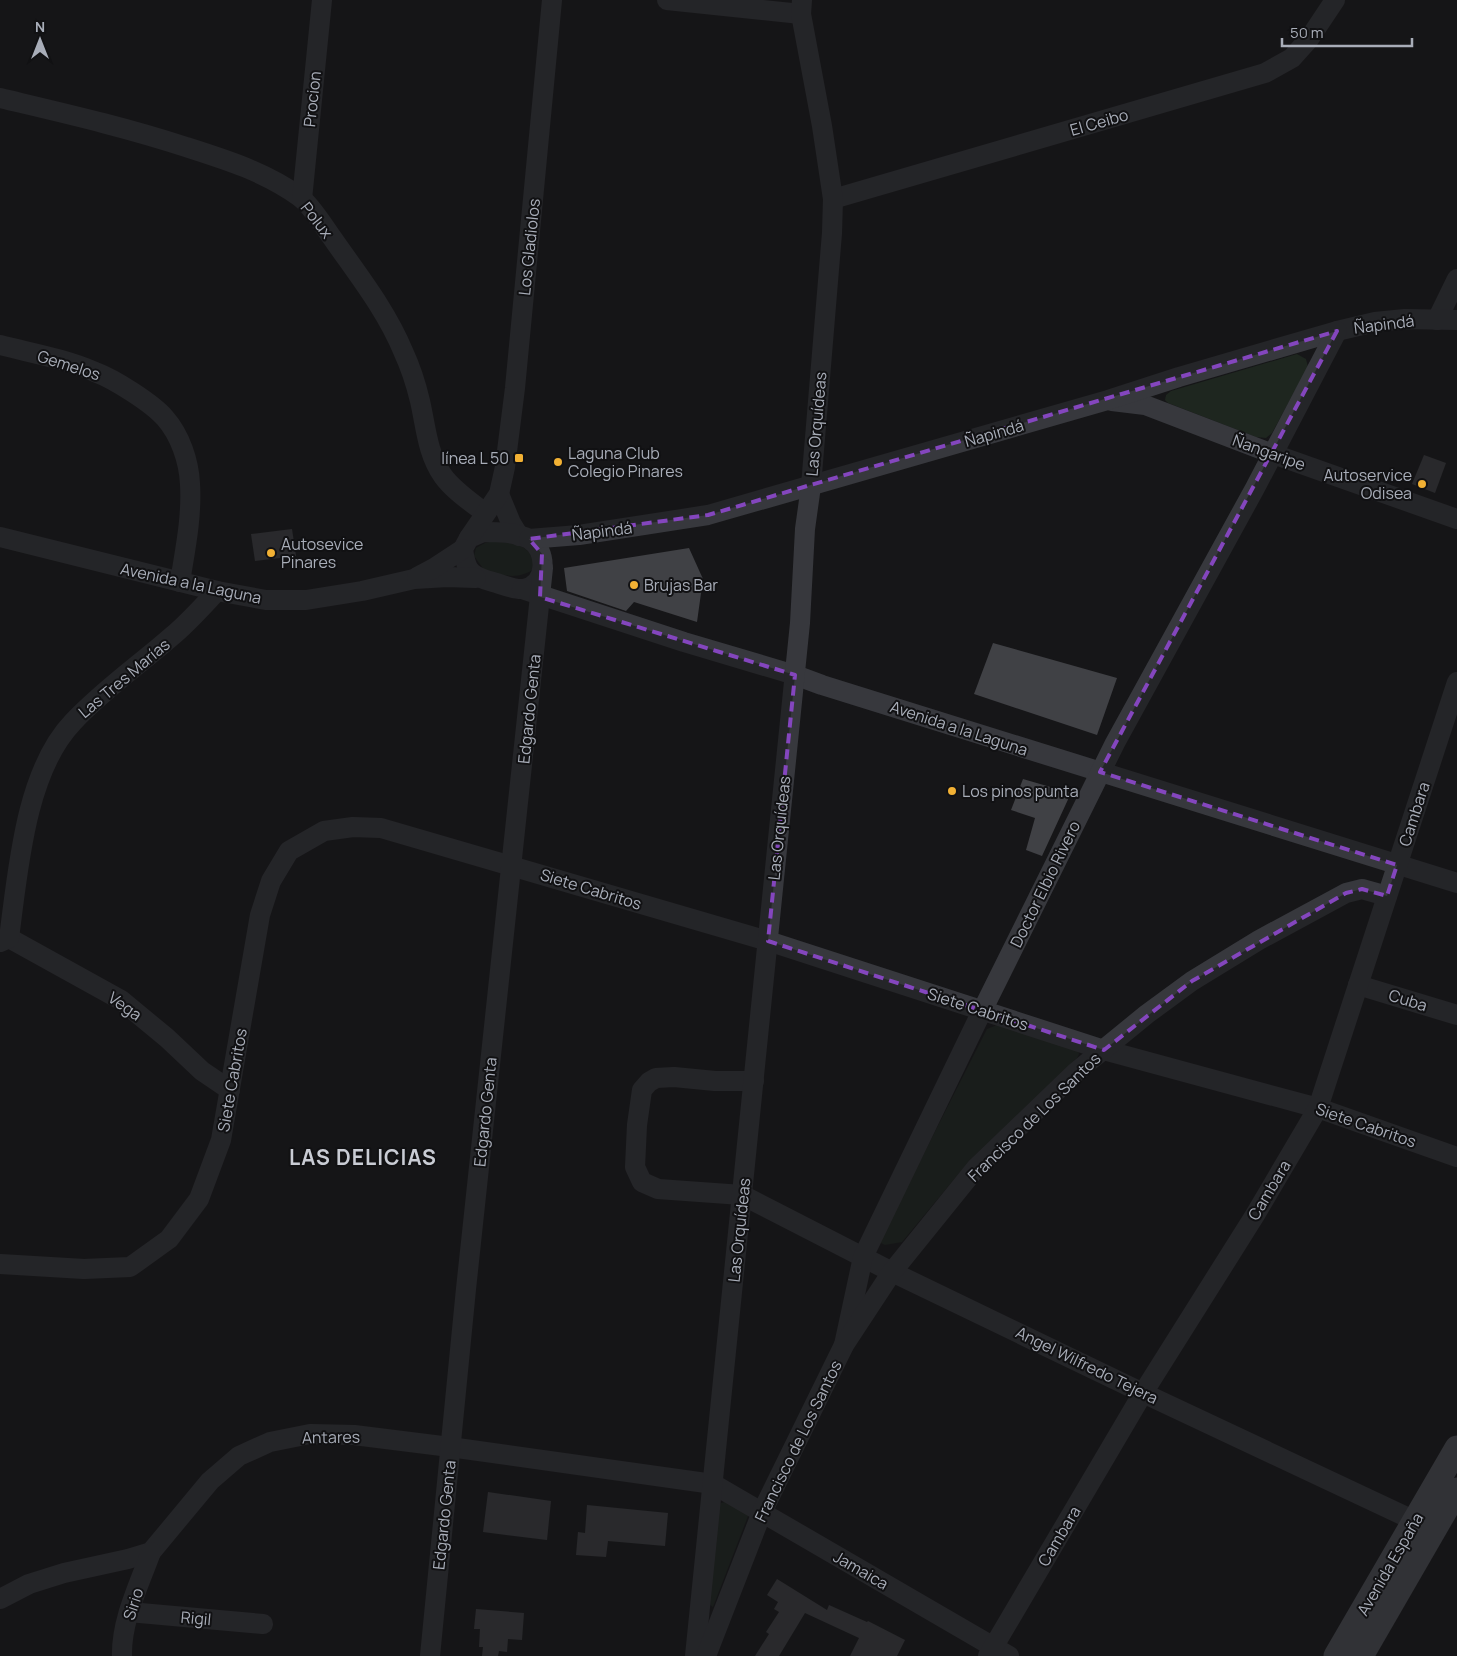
<svg xmlns="http://www.w3.org/2000/svg" width="1457" height="1656" font-family="Manrope,sans-serif">
  <style>
    .green { fill: #1e261f }
    .building { fill: #404145 }
    .lines { fill: none; stroke-linecap: round; stroke-linejoin: round }
    .minor { stroke: #37383d; stroke-width: 20 }
    .major { stroke: #53555c; stroke-width: 25 }
    .marked { fill: none; stroke: #8446be; stroke-width: 4; stroke-dasharray: 10 6; stroke-linejoin: round }
    .poi-dot { fill: #f2b134; stroke: #111113; stroke-width: 2 }
    .labels { text-anchor: middle; stroke-width: 4; stroke-linejoin: round; paint-order: stroke }
    .street-label { font-size: 16px; fill: #a8adb8; stroke: #111113 }
    .poi-label { font-size: 16px; fill: #a8adb8; stroke: #111113; text-anchor: start }
    .district-label { font-size: 21px; font-weight: bold; letter-spacing: 1px; fill: #c9ccd4; stroke: #111113 }
  </style>
  <rect width="100%" height="100%" fill="#161618"/>
  <g class="green">
    <polygon points="1297,354 1306,359 1308,367 1272,433 1266,438 1256,437 1168,403 1165,400 1166,395 1171,391"/>
    <path d="M494,541C515,544 531,543 535,568C520,580 503,576 485,571L474,556L476,548L485,543Z"/>
    <polygon points="997,1025 1078,1050 1079,1054 1077,1058 971,1159 902,1242 885,1245 879,1242 987,1029"/>
    <polygon points="725,1502 747,1514 748,1516 713,1607 709,1604 719,1506 721,1503"/>
  </g>
  <g class="building">
    <polygon points="1424,455 1446,463 1435,493 1412,484"/>
    <polygon points="292,529 296,556 255,561 251,534"/>
    <polygon points="689,548 703,579 697,622 634,602 626,611 567,591 564,568"/>
    <polygon points="993,643 1117,678 1097,735 974,694"/>
    <polygon points="1023,779 1071,793 1042,856 1026,850 1035,818 1011,810"/>
    <polygon points="488,1492 551,1501 547,1540 483,1532"/>
    <polygon points="587,1505 668,1513 665,1546 608,1541 606,1557 576,1555 578,1532 585,1533"/>
    <polygon points="777,1579 827,1610 829,1605 867,1622 868,1621 905,1640 897,1656 850,1656 859,1638 805,1613 779,1656 755,1656 769,1634 766,1632 779,1612 774,1609 778,1602 767,1595"/>
    <polygon points="476,1609 524,1613 522,1640 508,1639 507,1652 499,1651 498,1656 482,1656 483,1647 479,1647 480,1629 474,1629"/>
  </g>
  <g class="lines">
    <g class="minor">
      <polyline points="667,0 801,14"/>
      <path d="M0,98C63,113 125,127 186,147C227,160 265,172 300,197C312,206 324,227 333,239C358,275 386,310 403,351C410,366 416,384 420,401C426,427 427,453 443,476C454,491 471,502 485,513"/>
      <polyline points="302,199 322,0"/>
      <polyline points="833,199 1265,73 1292,58 1309,39 1335,0"/>
      <polyline points="1437,320 1457,279"/>
      <path d="M0,345C31,353 66,359 95,372C114,379 152,403 165,418C180,435 189,461 190,484C192,518 185,550 180,582"/>
      <polyline points="1112,401 1145,405 1273,454 1457,519"/>
      <polyline points="499,494 511,523 519,536"/>
      <path d="M483,532C497,532 516,532 529,539C548,550 548,585 523,589C514,590 501,584 493,582C471,576 466,572 463,549L469,538Z"/>
      <polyline points="0,537 217,591 266,600 306,600 362,591 414,579 447,577 476,578"/>
      <polyline points="469,538 499,494 505,467 515,388 552,0"/>
      <polyline points="529,539 579,535 708,515 1108,400 1179,377 1337,331 1375,322 1405,319 1457,320"/>
      <polyline points="417,577 434,568 463,549"/>
      <polyline points="522,589 684,642 795,675 822,685 1457,883"/>
      <polyline points="9,938 121,1000 167,1038 202,1071 230,1090"/>
      <path d="M0,942L9,938C18,871 25,772 73,722C103,690 139,665 171,637C188,623 202,607 217,591"/>
      <polyline points="1358,985 1457,1015"/>
      <polyline points="754,1081 715,1081 674,1077 656,1078 649,1082 642,1090 637,1125 635,1167 642,1182 658,1189 742,1195 892,1272 1143,1393 1428,1527"/>
      <polyline points="0,1264 84,1269 130,1267 169,1239 199,1199 221,1140 260,915 271,881 289,851 324,831 353,827 381,828 768,941 1104,1050 1318,1108 1457,1157"/>
      <polyline points="844,1345 863,1257 982,1011 1115,743 1255,488 1337,331"/>
      <polyline points="0,1599 29,1584 64,1573 128,1559 151,1552 210,1481 239,1456 270,1442 310,1434 354,1435 450,1447 713,1484 1009,1656"/>
      <polyline points="129,1612 263,1624"/>
      <path d="M122,1656C121,1621 139,1585 151,1552"/>
      <polyline points="430,1656 466,1289 543,568"/>
      <polyline points="695,1656 800,623 805,529 811,486 832,233 833,199 822,126 801,14 802,0"/>
      <polyline points="706,1656 762,1512 844,1345 892,1272 976,1168 1076,1072 1147,1014 1192,981 1259,940 1346,893 1362,889 1387,896"/>
      <polyline points="988,1656 1143,1393 1255,1215 1318,1108 1457,682"/>
    </g>
    <g class="major">
      <polyline points="1336,1656 1457,1448"/>
      <polyline points="1361,1656 1457,1490"/>
    </g>
  </g>
  <path d="M0 0H1457V1656H0ZM1337,331L1100,772L1397,865L1387,896L1362,889L1346,893L1192,981L1104,1050L768,941L795,675L540,597L542,554L529,539L708,515Z" fill="#161618" fill-opacity=".55" fill-rule="evenodd"/>
  <path class="marked" d="M1337,331L1100,772L1397,865L1387,896L1362,889L1346,893L1192,981L1104,1050L768,941L795,675L540,597L542,554L529,539L708,515Z"/>
  <g class="poi-dot">
    <rect x="514" y="453" width="10" height="10" rx="2.5"/>
    <circle cx="558" cy="462" r="5"/>
    <circle cx="1422" cy="484" r="5"/>
    <circle cx="271" cy="553" r="5"/>
    <circle cx="634" cy="585" r="5"/>
    <circle cx="952" cy="791" r="5"/>
  </g>
  <g class="labels">
    <g class="street-label">
      <text transform="translate(312 99) rotate(-84)" y="6">Procion</text>
      <text transform="translate(1099 122) rotate(-16)" y="6">El Ceibo</text>
      <text transform="translate(317 220) rotate(52)" y="6">Polux</text>
      <text transform="translate(529 247) rotate(-84)" y="6">Los Gladiolos</text>
      <text transform="translate(1384 324) rotate(-7)" y="6">Ñapindá</text>
      <text transform="translate(69 365) rotate(18)" y="6">Gemelos</text>
      <text transform="translate(816 424) rotate(-85)" y="6">Las Orquídeas</text>
      <text transform="translate(994 433) rotate(-16)" y="6">Ñapindá</text>
      <text transform="translate(1269 452) rotate(20)" y="6">Ñangaripe</text>
      <text transform="translate(602 531) rotate(-7)" y="6">Ñapindá</text>
      <text transform="translate(191 583) rotate(12)" y="6">Avenida a la Laguna</text>
      <text transform="translate(124 678) rotate(-40)" y="6">Las Tres Marías</text>
      <text transform="translate(529 709) rotate(-84)" y="6">Edgardo Genta</text>
      <text transform="translate(959 728) rotate(18)" y="6">Avenida a la Laguna</text>
      <text transform="translate(1414 814) rotate(-72)" y="6">Cambara</text>
      <text transform="translate(779 828) rotate(-84)" y="6">Las Orquídeas</text>
      <text transform="translate(1045 884) rotate(-64)" y="6">Doctor Elbio Rivero</text>
      <text transform="translate(591 889) rotate(17)" y="6">Siete Cabritos</text>
      <text transform="translate(1408 1000) rotate(17)" y="6">Cuba</text>
      <text transform="translate(125 1006) rotate(35)" y="6">Vega</text>
      <text transform="translate(978 1009) rotate(18)" y="6">Siete Cabritos</text>
      <text transform="translate(232 1080) rotate(-80)" y="6">Siete Cabritos</text>
      <text transform="translate(485 1112) rotate(-84)" y="6">Edgardo Genta</text>
      <text transform="translate(1034 1117) rotate(-44)" y="6">Francisco de Los Santos</text>
      <text transform="translate(1366 1125) rotate(19)" y="6">Siete Cabritos</text>
      <text transform="translate(1269 1190) rotate(-59)" y="6">Cambara</text>
      <text transform="translate(739 1230) rotate(-84)" y="6">Las Orquídeas</text>
      <text transform="translate(1087 1365) rotate(26)" y="6">Angel Wilfredo Tejera</text>
      <text transform="translate(331 1437) rotate(-1)" y="6">Antares</text>
      <text transform="translate(798 1441) rotate(-64)" y="6">Francisco de Los Santos</text>
      <text transform="translate(444 1515) rotate(-84)" y="6">Edgardo Genta</text>
      <text transform="translate(1059 1536) rotate(-59)" y="6">Cambara</text>
      <text transform="translate(1390 1564) rotate(-60)" y="6">Avenida España</text>
      <text transform="translate(861 1570) rotate(30)" y="6">Jamaica</text>
      <text transform="translate(133 1604) rotate(-72)" y="6">Sirio</text>
      <text transform="translate(196 1618) rotate(5)" y="6">Rigil</text>
    </g>
    <g class="poi-label">
      <text x="568" y="459">Laguna Club<tspan x="568" dy="18">Colegio Pinares</tspan></text>
      <text x="509" y="464" text-anchor="end">línea L 50</text>
      <text x="1412" y="481" text-anchor="end">Autoservice<tspan x="1412" dy="18">Odisea</tspan></text>
      <text x="281" y="550">Autosevice<tspan x="281" dy="18">Pinares</tspan></text>
      <text x="644" y="591">Brujas Bar</text>
      <text x="962" y="797">Los pinos punta</text>
    </g>
    <g class="district-label">
      <text x="363" y="1165">LAS DELICIAS</text>
    </g>
  </g>
  <g transform="translate(40 40)" stroke="#111113" stroke-width="4" paint-order="stroke">
  <path d="M0-4L9 19L0 12L-9 19Z" fill="#a8adb8"/>
  <text y="-8" font-size="14" font-weight="bold" text-anchor="middle" fill="#a8adb8">N</text>
  </g>
  <path d="M1282 38v8h130v-8" fill="none" stroke="#a8adb8" stroke-width="2.5"/>
  <text x="1290" y="38" font-size="15" fill="#a8adb8" stroke="#111113" stroke-width="4" paint-order="stroke">50 m</text>
</svg>
